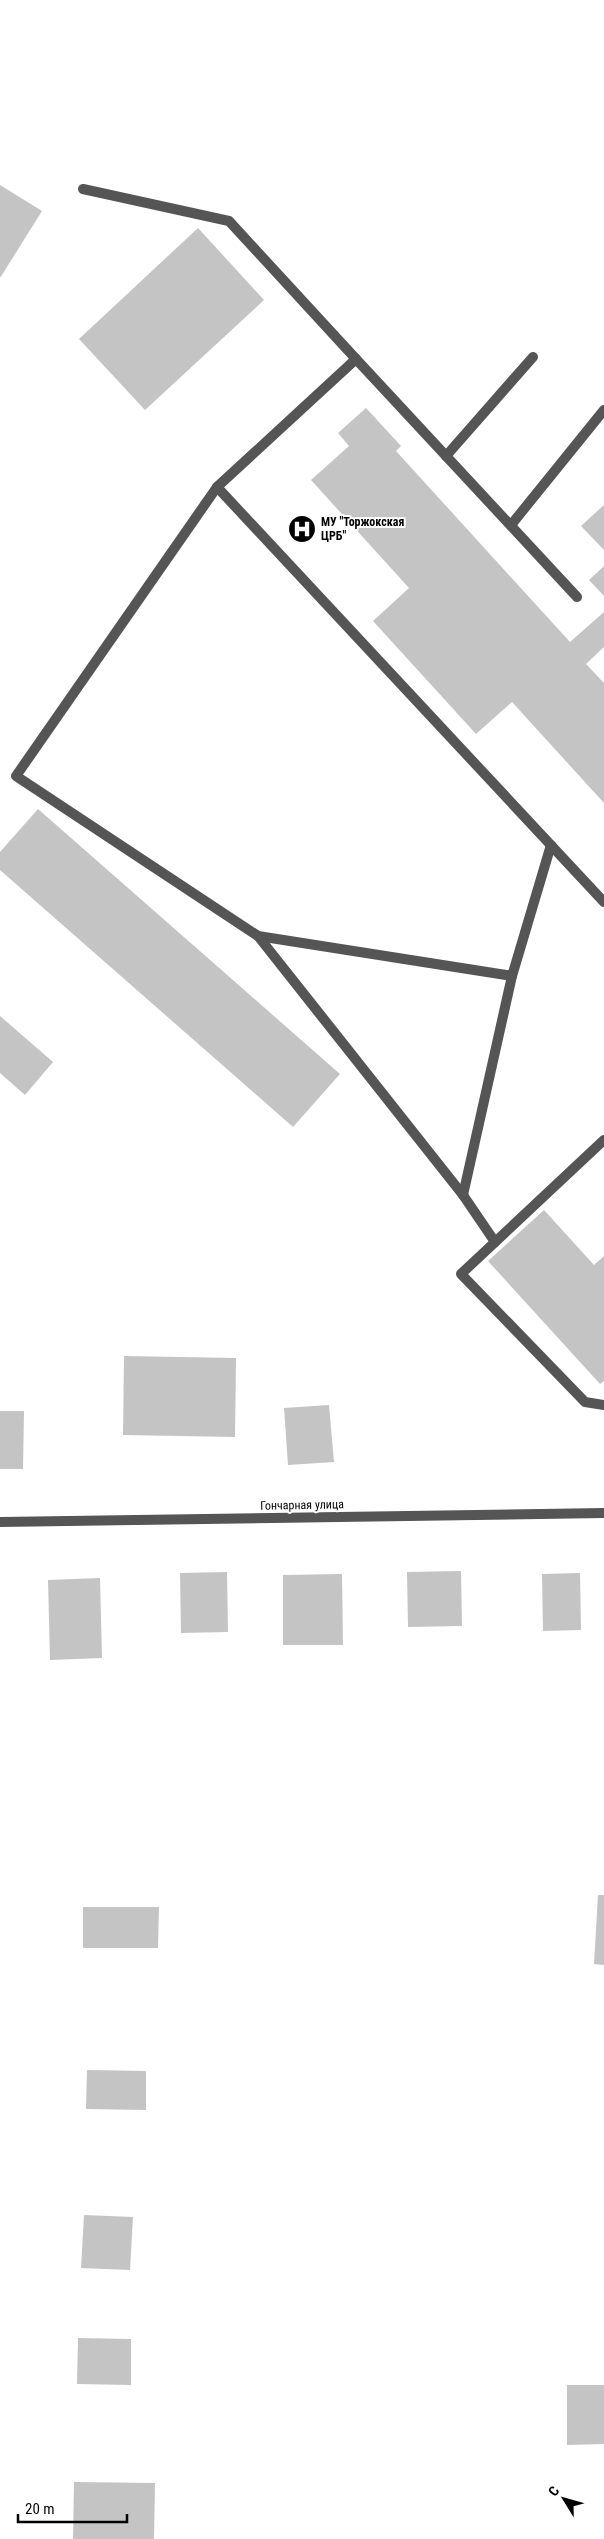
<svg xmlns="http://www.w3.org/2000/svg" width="604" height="2539" font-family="'Roboto Condensed',sans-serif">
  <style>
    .building { fill: #c4c4c4 }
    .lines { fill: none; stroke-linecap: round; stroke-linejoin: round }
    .service { stroke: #555; stroke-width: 10 }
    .tertiary { stroke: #555; stroke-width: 10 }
    .labels { text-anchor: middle; stroke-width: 4; stroke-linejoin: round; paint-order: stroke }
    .poi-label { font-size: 12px; font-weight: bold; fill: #000; stroke: #fff; text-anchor: start }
    .street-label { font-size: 12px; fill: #000; stroke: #fff }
  </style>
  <rect width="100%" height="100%" fill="#fff"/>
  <g class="building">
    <polygon points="0,185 42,211 0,278"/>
    <polygon points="198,228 264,300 145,410 79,339"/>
    <polygon points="366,408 401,446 396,451 570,642 604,612 604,647 586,664 604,683 604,803 512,702 476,734 373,621 409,588 311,480 349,446 338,433"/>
    <polygon points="604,505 604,550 581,526"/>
    <polygon points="604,566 604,596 589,580"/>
    <polygon points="38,809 340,1074 293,1127 0,870 0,852"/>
    <polygon points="0,1016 53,1062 25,1095 0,1073"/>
    <polygon points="544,1210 594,1265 604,1256 604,1381 600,1384 488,1261"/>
    <polygon points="124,1356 236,1358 235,1437 123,1435"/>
    <polygon points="329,1405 334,1462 288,1465 284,1408"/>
    <polygon points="0,1411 24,1411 23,1469 0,1469"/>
    <polygon points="461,1571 462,1626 408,1627 407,1572"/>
    <polygon points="227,1572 228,1632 181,1633 180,1573"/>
    <polygon points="580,1573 581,1630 543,1631 542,1574"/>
    <polygon points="342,1574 343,1645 283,1645 283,1575"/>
    <polygon points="100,1578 102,1658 50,1660 48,1580"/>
    <polygon points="598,1895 604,1895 604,1965 594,1964"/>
    <polygon points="83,1907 159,1907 158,1948 83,1948"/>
    <polygon points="87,2070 146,2071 146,2110 86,2109"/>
    <polygon points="84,2215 133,2217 130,2270 81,2268"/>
    <polygon points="78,2338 131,2339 131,2385 77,2384"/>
    <polygon points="567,2385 604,2385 604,2444 567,2445"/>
    <polygon points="74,2482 155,2483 154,2539 73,2539"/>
  </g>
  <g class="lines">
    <g class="service">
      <polyline points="83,189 229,221 356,359 217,487 604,902"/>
      <polyline points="356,359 577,597"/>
      <polyline points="446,456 533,357"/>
      <polyline points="217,487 16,776 258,936 463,1195 495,1242"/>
      <polyline points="511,525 604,410"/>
      <polyline points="258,936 512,976 551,845"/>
      <polyline points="604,1140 461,1274 585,1402 604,1405"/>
      <polyline points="463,1195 512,976"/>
    </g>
    <polyline class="tertiary" points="0,1522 604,1513"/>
  </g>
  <defs>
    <g id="hospital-disc" transform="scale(1.4375)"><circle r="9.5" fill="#000" stroke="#fff"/><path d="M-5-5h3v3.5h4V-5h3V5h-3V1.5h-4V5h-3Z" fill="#fff"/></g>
  </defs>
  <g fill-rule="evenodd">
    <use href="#hospital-disc" x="302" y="529"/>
  </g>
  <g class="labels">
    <g class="poi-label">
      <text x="321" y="526">МУ "Торжокская<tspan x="321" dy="14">ЦРБ"</tspan></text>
    </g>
    <g class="street-label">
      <text transform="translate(302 1505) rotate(-1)" y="4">Гончарная улица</text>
    </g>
  </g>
  <g transform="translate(564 2499) rotate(307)" stroke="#ffffff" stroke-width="4" paint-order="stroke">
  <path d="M0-4L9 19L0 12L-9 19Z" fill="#000000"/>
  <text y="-8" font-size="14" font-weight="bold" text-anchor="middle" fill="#000000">С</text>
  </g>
  <path d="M18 2514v8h109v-8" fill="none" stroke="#000000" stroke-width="2.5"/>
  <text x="25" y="2514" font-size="15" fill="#000000" stroke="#ffffff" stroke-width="4" paint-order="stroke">20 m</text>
</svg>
